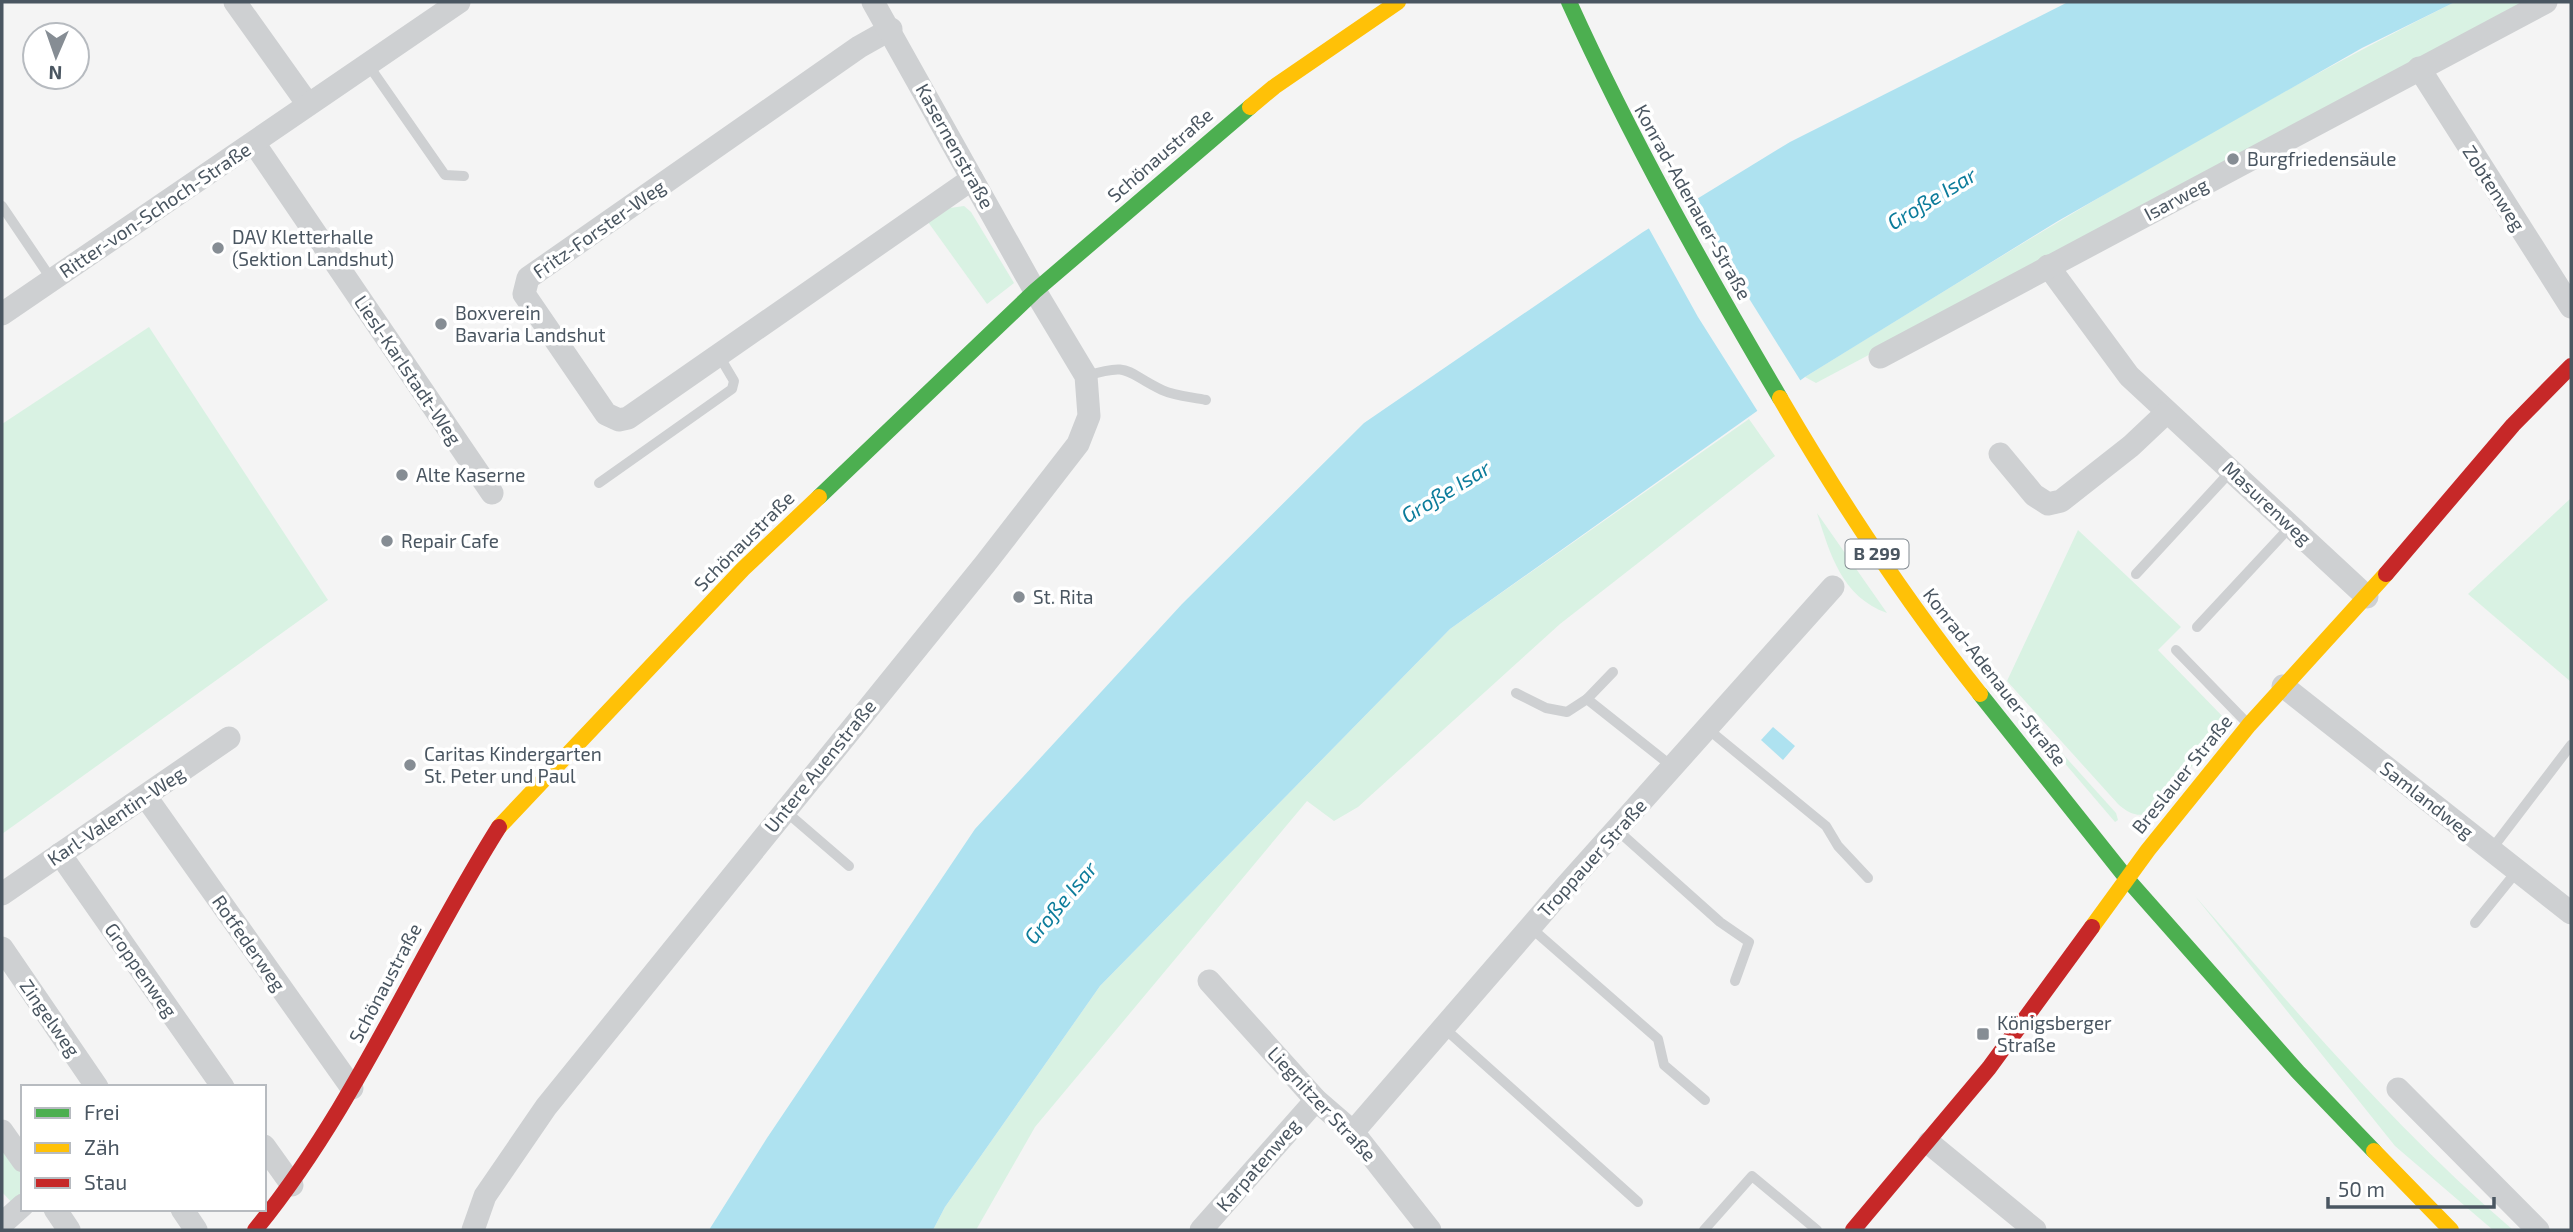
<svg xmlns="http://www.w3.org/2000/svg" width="2573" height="1232" font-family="'Exo 2',sans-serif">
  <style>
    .green { fill: #d9f2e3 }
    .water { fill: #aee2f0 }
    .pier { fill: #f4f4f4 }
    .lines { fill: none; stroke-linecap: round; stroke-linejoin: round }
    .lane { stroke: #ced0d2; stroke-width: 10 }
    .street { stroke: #ced0d2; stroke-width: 23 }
    .fast { stroke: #4caf50; stroke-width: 16 }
    .slow { stroke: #ffc107; stroke-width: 16 }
    .jam { stroke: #c62828; stroke-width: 16 }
    .poi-dot { fill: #868d94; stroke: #fff; stroke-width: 2.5 }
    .labels { text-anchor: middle; stroke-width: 7; stroke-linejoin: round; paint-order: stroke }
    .shield { fill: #fff; stroke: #808990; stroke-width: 2 }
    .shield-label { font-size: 18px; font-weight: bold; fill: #4a5661 }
    .street-label { font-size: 19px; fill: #4a5661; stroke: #fff }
    .poi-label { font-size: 19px; fill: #4a5661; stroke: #fff; text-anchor: start }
    .water-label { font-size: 21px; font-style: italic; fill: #0c7c9b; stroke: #fff }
  </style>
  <rect width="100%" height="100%" fill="#f4f4f4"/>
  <g class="green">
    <path d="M2455,2H2532L1816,383L1805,377C2018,245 2231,114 2455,2Z"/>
    <polygon points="964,206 971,212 1014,283 987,304 928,222 950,208"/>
    <polygon points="149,327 328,600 2,834 2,424"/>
    <polygon points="1749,419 1775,456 1560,624 1358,807 1334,821 1307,801 1035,1127 976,1230 933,1230 945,1207 1100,986 1450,629"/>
    <polygon points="2571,498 2571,682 2468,594"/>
    <path d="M1817,513L1887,613C1842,597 1830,554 1817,513Z"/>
    <path d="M2078,530L2181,627L2158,650L2228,722L2158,808C2143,819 2131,816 2118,804L2007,681Z"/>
    <polygon points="2042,731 2116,813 2118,820 2115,822 2039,733"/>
    <path d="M2195,896C2297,1012 2396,1130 2513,1230H2493L2395,1146Z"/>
    <polygon points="2,1141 23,1171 23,1197 14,1205 2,1192"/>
  </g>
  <g class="water">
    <polygon points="2068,2 2455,2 2362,48 2058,221 1805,377 1450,629 1100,986 945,1207 933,1230 709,1230 767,1138 975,829 1182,604 1364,423 1643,232 1790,142"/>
    <polygon points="1773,727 1795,746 1783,760 1761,740"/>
  </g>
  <polygon class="pier" points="1694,197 1745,292 1802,383 1760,415 1698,317 1647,225"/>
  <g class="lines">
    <g class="lane">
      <polyline points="367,63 445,175 464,176"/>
      <polyline points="2,206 52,280"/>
      <path d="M1086,376C1132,362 1124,372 1162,390C1175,396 1192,397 1206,400"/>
      <polyline points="599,483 732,389 734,381 718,354"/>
      <polyline points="2136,574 2232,470"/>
      <polyline points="2197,627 2291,526"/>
      <polyline points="2176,650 2247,723"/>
      <polyline points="1516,693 1546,708 1567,712 1587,699 1674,768"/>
      <polyline points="1587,699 1613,672"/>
      <polyline points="1709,730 1826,826 1838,846 1868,878"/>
      <polyline points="784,810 849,866"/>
      <polyline points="1617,830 1720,922 1749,942 1735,981"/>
      <polyline points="2491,850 2571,745"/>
      <polyline points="2475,923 2517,871"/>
      <polyline points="1530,927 1658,1039 1664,1065 1705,1100"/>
      <polyline points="1444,1028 1638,1202"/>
      <polyline points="1704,1230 1752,1176 1817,1230"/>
    </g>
    <g class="street">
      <polyline points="235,2 307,103"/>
      <polyline points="891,29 859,47 528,278 524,294 606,414 619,420 628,418 972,179"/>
      <polyline points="2419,68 2571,307"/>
      <polyline points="254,143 492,493"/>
      <polyline points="2048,266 2129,376 2367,597"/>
      <polyline points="2,314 459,2"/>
      <polyline points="1880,357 2546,2"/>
      <polyline points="2000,454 2034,495 2048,504 2061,501 2131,446 2166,413"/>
      <polyline points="2283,686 2571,913"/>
      <polyline points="146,797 352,1088"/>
      <polyline points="60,854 223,1087"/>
      <polyline points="2,894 229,738"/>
      <polyline points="2,948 97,1087"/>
      <polyline points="1209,981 1316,1100 1353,1132 1430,1230"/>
      <polyline points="2398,1089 2538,1230"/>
      <polyline points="2,1131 23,1161"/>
      <polyline points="1353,1132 1565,887 1833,587"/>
      <polyline points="1929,1143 2035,1230"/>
      <polyline points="264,1146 292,1185"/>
      <polyline points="55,1209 69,1230"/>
      <polyline points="182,1209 196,1230"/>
      <polyline points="2,1224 23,1205"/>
      <polyline points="473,1230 485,1196 546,1107 985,564 1078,444 1089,416 1086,376 1035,291 873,2"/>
      <polyline points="1201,1230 1316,1100"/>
    </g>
    <g class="fast">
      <path d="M1569,2C1631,139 1704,269 1780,398"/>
      <polyline points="819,497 1035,291 1250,107"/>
      <polyline points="1980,694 2128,880 2298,1072 2374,1151"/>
    </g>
    <g class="slow">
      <polyline points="1250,107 1274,87 1398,2"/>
      <path d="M1780,398C1840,501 1906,601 1980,694"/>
      <polyline points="499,827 743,569 819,497"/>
      <polyline points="2092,927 2148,850 2249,725 2386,574"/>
      <polyline points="2374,1151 2451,1230"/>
    </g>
    <g class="jam">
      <polyline points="2386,574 2513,425 2571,366"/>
      <path d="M255,1230C355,1108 415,960 499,827"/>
      <polyline points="1853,1230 1989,1068 2092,927"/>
    </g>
  </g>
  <g class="poi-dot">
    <circle cx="2233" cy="159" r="7"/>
    <circle cx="218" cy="248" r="7"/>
    <circle cx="441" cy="324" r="7"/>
    <circle cx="402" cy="475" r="7"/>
    <circle cx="387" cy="541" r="7"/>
    <circle cx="1019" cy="597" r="7"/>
    <circle cx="410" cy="765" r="7"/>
    <rect x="1976" y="1027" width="14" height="14" rx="3.5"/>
  </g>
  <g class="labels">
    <rect class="shield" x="1845.5" y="539.5" width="63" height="29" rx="5"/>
    <g class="shield-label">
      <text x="1877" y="560">B 299</text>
    </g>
    <g class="street-label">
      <text transform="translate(955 146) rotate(61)" y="7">Kasernenstraße</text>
      <text transform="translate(1160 155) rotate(-41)" y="7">Schönaustraße</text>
      <text transform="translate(2494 188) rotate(57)" y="7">Zobtenweg</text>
      <text transform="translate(2176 199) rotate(-28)" y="7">Isarweg</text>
      <text transform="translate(1693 202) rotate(61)" y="7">Konrad-Adenauer-Straße</text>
      <text transform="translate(155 210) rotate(-34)" y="7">Ritter-von-Schoch-Straße</text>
      <text transform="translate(599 229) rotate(-35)" y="7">Fritz-Forster-Weg</text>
      <text transform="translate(408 370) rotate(56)" y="7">Liesl-Karlstadt-Weg</text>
      <text transform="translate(2267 503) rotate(43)" y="7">Masurenweg</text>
      <text transform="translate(744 541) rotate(-45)" y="7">Schönaustraße</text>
      <text transform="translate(1995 677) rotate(52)" y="7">Konrad-Adenauer-Straße</text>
      <text transform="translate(820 766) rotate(-51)" y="7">Untere Auenstraße</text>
      <text transform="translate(2182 774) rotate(-51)" y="7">Breslauer Straße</text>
      <text transform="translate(2427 800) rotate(38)" y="7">Samlandweg</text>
      <text transform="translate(116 816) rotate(-34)" y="7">Karl-Valentin-Weg</text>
      <text transform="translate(1592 858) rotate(-48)" y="7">Troppauer Straße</text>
      <text transform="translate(249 943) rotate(55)" y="7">Rotfederweg</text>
      <text transform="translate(141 970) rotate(55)" y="7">Groppenweg</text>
      <text transform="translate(385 983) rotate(-62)" y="7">Schönaustraße</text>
      <text transform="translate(50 1018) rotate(55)" y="7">Zingelweg</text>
      <text transform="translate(1322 1104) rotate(47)" y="7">Liegnitzer Straße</text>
      <text transform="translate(1258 1165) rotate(-49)" y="7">Karpatenweg</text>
    </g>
    <g class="poi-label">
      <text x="2247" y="166">Burgfriedensäule</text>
      <text x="232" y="244">DAV Kletterhalle<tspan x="232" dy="22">(Sektion Landshut)</tspan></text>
      <text x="455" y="320">Boxverein<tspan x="455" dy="22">Bavaria Landshut</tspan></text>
      <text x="416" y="482">Alte Kaserne</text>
      <text x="401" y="548">Repair Cafe</text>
      <text x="1033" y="604">St. Rita</text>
      <text x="424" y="761">Caritas Kindergarten<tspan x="424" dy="22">St. Peter und Paul</tspan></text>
      <text x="1997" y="1030">Königsberger<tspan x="1997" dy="22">Straße</tspan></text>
    </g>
    <g class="water-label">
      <text transform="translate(1932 199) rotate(-31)" y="7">Große Isar</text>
      <text transform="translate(1446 492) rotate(-31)" y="7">Große Isar</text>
      <text transform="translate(1061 903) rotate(-50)" y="7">Große Isar</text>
    </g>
  </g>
  <rect width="2573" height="1232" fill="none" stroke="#4a5661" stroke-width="7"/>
  <rect x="21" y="1085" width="245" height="126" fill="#ffffff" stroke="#b7bbc0" stroke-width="2"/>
  <rect x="35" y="1108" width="35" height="10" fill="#4caf50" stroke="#b7bbc0" stroke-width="2"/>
  <text x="84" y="1120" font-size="21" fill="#4a5661">Frei</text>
  <rect x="35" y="1143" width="35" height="10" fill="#ffc107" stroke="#b7bbc0" stroke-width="2"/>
  <text x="84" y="1155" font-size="21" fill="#4a5661">Zäh</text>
  <rect x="35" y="1178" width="35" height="10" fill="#c62828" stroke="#b7bbc0" stroke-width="2"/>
  <text x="84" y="1190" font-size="21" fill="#4a5661">Stau</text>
  <g transform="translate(56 56) rotate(182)"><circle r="33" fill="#ffffff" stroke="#b7bbc0" stroke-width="2"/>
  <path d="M0-5L12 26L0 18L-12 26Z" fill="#868d94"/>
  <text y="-10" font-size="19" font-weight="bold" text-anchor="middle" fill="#4a5661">N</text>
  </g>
  <path d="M2328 1197v10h166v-10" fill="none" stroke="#4a5661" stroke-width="3.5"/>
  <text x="2338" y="1197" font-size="21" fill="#4a5661" stroke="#ffffff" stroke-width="5" paint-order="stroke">50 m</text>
</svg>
